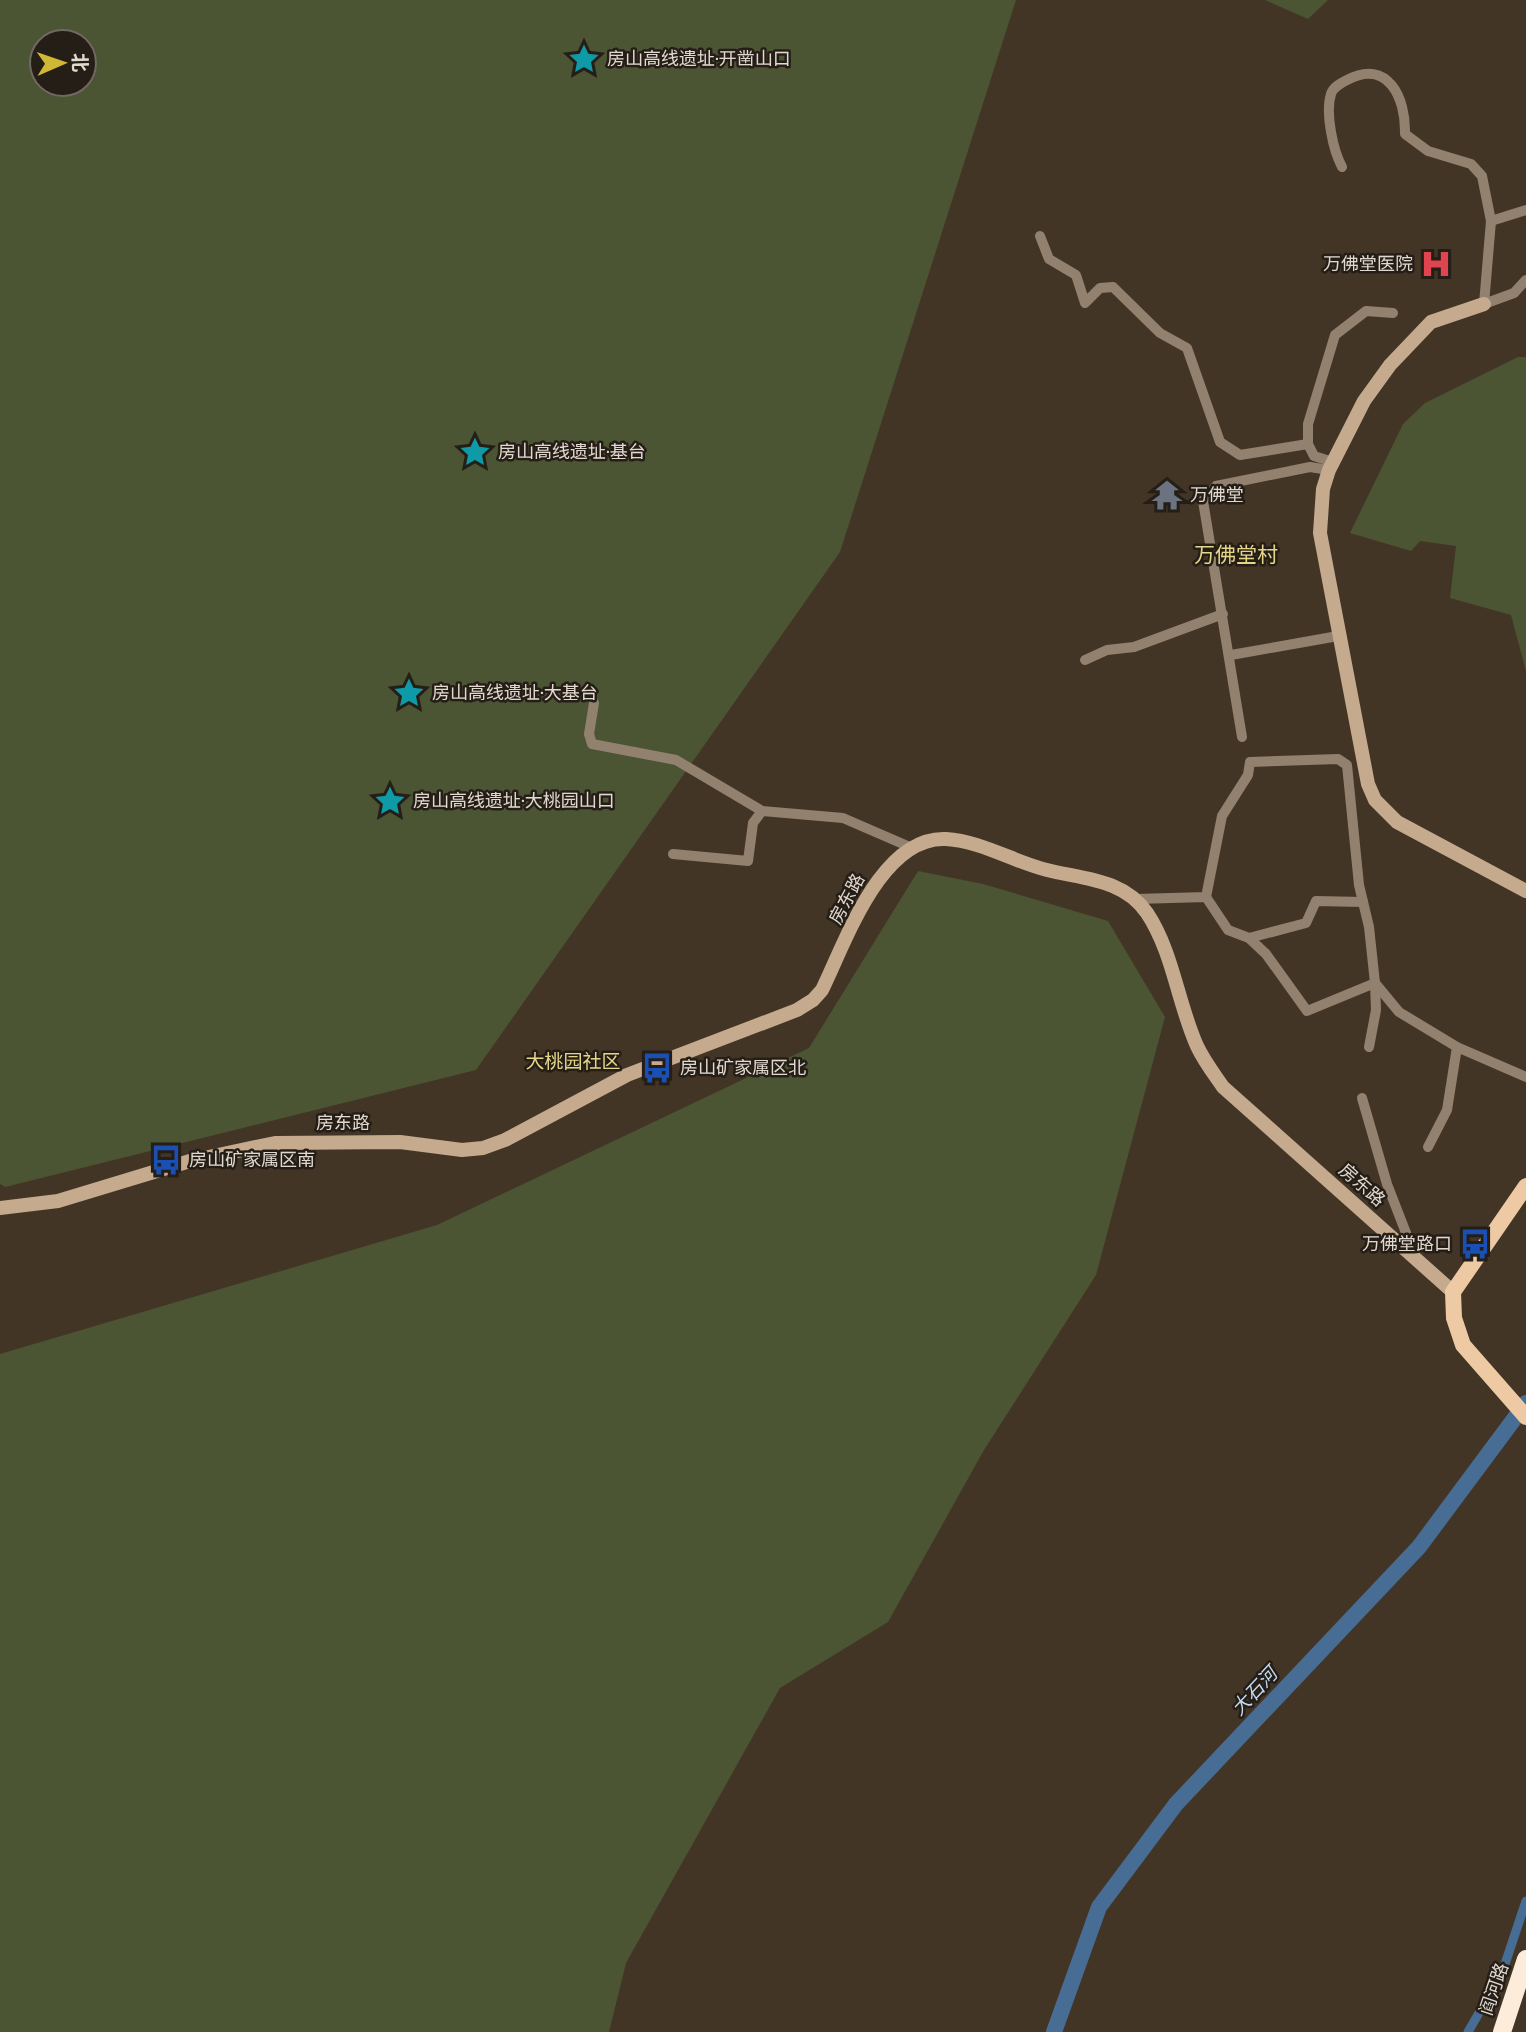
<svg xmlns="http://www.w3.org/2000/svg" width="1526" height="2032" font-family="Poppins,'Noto Sans SC',sans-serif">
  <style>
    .green { fill: #4b5433; fill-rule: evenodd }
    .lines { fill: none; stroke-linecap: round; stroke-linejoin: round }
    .canal { stroke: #476d94; stroke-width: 9 }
    .river { stroke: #476d94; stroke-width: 16 }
    .street { stroke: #92816f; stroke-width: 10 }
    .secondary { stroke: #c5aa8d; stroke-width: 14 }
    .primary { stroke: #edcaa4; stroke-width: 16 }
    .highway { stroke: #fdecda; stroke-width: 18 }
    .labels { text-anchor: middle; stroke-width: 5; stroke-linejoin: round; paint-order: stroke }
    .poi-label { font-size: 18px; fill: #e1d8cf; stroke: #241e17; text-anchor: start }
    .street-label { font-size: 18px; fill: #e1d8cf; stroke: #241e17 }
    .neighbourhood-label { font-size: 19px; fill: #e5d587; stroke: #241e17 }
    .water-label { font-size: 19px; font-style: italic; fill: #c3daf2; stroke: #241e17 }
    .quarter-label { font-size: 21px; fill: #e5d587; stroke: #241e17 }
  </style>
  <rect width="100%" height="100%" fill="#433526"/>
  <g class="green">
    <path d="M0,0H1016L840,552L476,1070L5,1187L0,1184ZM42,42H84V84H42Z"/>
    <polygon points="1265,0 1328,0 1308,19"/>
    <polygon points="1518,357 1526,357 1526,671 1511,615 1450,598 1456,546 1420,541 1411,551 1350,533 1403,424 1425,403"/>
    <polygon points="918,871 983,884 1108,921 1165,1017 1096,1275 984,1450 888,1622 780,1688 626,1963 609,2032 0,2032 0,1354 437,1225 809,1048"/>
  </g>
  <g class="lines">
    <polyline class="canal" points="1468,2032 1502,1973 1526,1901"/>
    <polyline class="river" points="1054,2032 1099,1907 1176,1804 1419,1547 1526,1403"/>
    <g class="street">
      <path d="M1342,167C1333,150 1325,113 1331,94C1333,87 1341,83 1347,80C1388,58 1406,98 1405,134L1428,151L1471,164L1482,176L1491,221L1484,304L1514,293L1526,280"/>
      <polyline points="1491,221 1526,210"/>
      <polyline points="1040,236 1049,259 1076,275 1085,303 1100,288 1113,287 1160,333 1187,348 1220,442 1240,455 1308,444"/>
      <polyline points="1333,462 1314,456 1308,444 1308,424 1335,335 1366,311 1393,313"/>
      <polyline points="1231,655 1338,636"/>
      <polyline points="1085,660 1107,650 1134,647 1223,614"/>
      <polyline points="594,703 589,734 592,744 676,760 762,811 843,818 910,847"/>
      <polyline points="1242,737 1203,501 1216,486 1310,467 1329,470"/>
      <polyline points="673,854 748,861 753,823 762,811"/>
      <polyline points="1136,899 1206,897 1228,930 1249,938 1266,954 1307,1011 1375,983 1369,927 1359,885 1347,765 1338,759 1250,762 1248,775 1222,816 1206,897"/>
      <polyline points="1249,938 1306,923 1316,901 1363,902"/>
      <polyline points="1375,983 1399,1012 1457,1047 1526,1077"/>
      <polyline points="1369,1047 1376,1010 1375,983"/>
      <polyline points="1362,1098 1387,1184 1415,1256"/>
      <polyline points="1428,1147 1447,1110 1457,1047"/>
    </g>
    <g class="secondary">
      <polyline points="1484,304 1431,322 1390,365 1364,401 1329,470 1323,489 1320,533 1368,784 1375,800 1397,822 1526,891"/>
      <path d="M0,1208L58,1201L190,1161L275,1143L400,1142L462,1150L483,1148L505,1140L627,1075L797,1010L813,1000L822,990C846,941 881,836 946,839C981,841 1014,862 1047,870C1083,879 1124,879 1147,913C1173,952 1178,1004 1197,1046C1204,1061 1214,1074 1223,1087L1453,1292"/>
    </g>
    <polyline class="primary" points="1526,1186 1453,1292 1454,1318 1463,1345 1526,1417"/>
    <polyline class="highway" points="1502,2032 1526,1959"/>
  </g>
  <defs>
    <g id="sight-bare" transform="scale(2.415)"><path d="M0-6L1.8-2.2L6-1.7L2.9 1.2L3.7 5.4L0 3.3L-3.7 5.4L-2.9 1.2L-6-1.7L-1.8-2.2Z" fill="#0f9aa8" stroke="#241e17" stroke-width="2.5" paint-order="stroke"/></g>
    <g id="hospital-bare" transform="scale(2.415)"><path d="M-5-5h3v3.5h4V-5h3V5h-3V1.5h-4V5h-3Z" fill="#e0444e" stroke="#241e17" stroke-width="2.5" paint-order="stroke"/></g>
    <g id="temple-bare" transform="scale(2.415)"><path d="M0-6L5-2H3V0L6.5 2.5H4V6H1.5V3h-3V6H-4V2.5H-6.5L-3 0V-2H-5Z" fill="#6b7280" stroke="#241e17" stroke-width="2.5" paint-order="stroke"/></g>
    <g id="bus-bare" transform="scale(2.415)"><path d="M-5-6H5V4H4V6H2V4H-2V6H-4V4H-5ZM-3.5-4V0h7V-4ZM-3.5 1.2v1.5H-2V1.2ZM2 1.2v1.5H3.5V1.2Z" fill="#1a4fb4" stroke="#241e17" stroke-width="2.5" paint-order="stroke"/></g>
  </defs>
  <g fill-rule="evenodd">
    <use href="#sight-bare" x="584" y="59"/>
    <use href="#hospital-bare" x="1436" y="264"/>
    <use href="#sight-bare" x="475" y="452"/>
    <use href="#temple-bare" x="1167" y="495"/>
    <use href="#sight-bare" x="409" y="693"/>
    <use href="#sight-bare" x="390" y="801"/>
    <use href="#bus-bare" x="657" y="1068"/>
    <use href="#bus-bare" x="166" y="1160"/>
    <use href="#bus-bare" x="1475" y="1244"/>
  </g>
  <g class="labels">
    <g class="poi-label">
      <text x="607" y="65">房山高线遗址·开凿山口</text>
      <text x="1413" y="270" text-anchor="end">万佛堂医院</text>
      <text x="498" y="458">房山高线遗址·基台</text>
      <text x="1190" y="501">万佛堂</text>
      <text x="432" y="699">房山高线遗址·大基台</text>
      <text x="413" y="807">房山高线遗址·大桃园山口</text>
      <text x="680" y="1074">房山矿家属区北</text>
      <text x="189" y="1166">房山矿家属区南</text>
      <text x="1452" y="1250" text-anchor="end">万佛堂路口</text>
    </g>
    <g class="street-label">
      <text transform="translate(847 899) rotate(-62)" y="6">房东路</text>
      <text x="343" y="1129">房东路</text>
      <text transform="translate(1362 1185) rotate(41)" y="6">房东路</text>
      <text transform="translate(1494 1989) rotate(-71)" y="6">阎河路</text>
    </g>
    <g class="neighbourhood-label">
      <text x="573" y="1068">大桃园社区</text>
    </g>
    <g class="water-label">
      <text transform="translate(1254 1691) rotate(-47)" y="7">大石河</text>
    </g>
    <g class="quarter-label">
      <text x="1236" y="562">万佛堂村</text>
    </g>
  </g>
  <g transform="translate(63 63) rotate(88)"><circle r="33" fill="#241e17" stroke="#706861" stroke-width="2"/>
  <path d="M0-5L12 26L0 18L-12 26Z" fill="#d1b736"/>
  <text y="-10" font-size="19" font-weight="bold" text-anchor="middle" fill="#e1d8cf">北</text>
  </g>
</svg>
